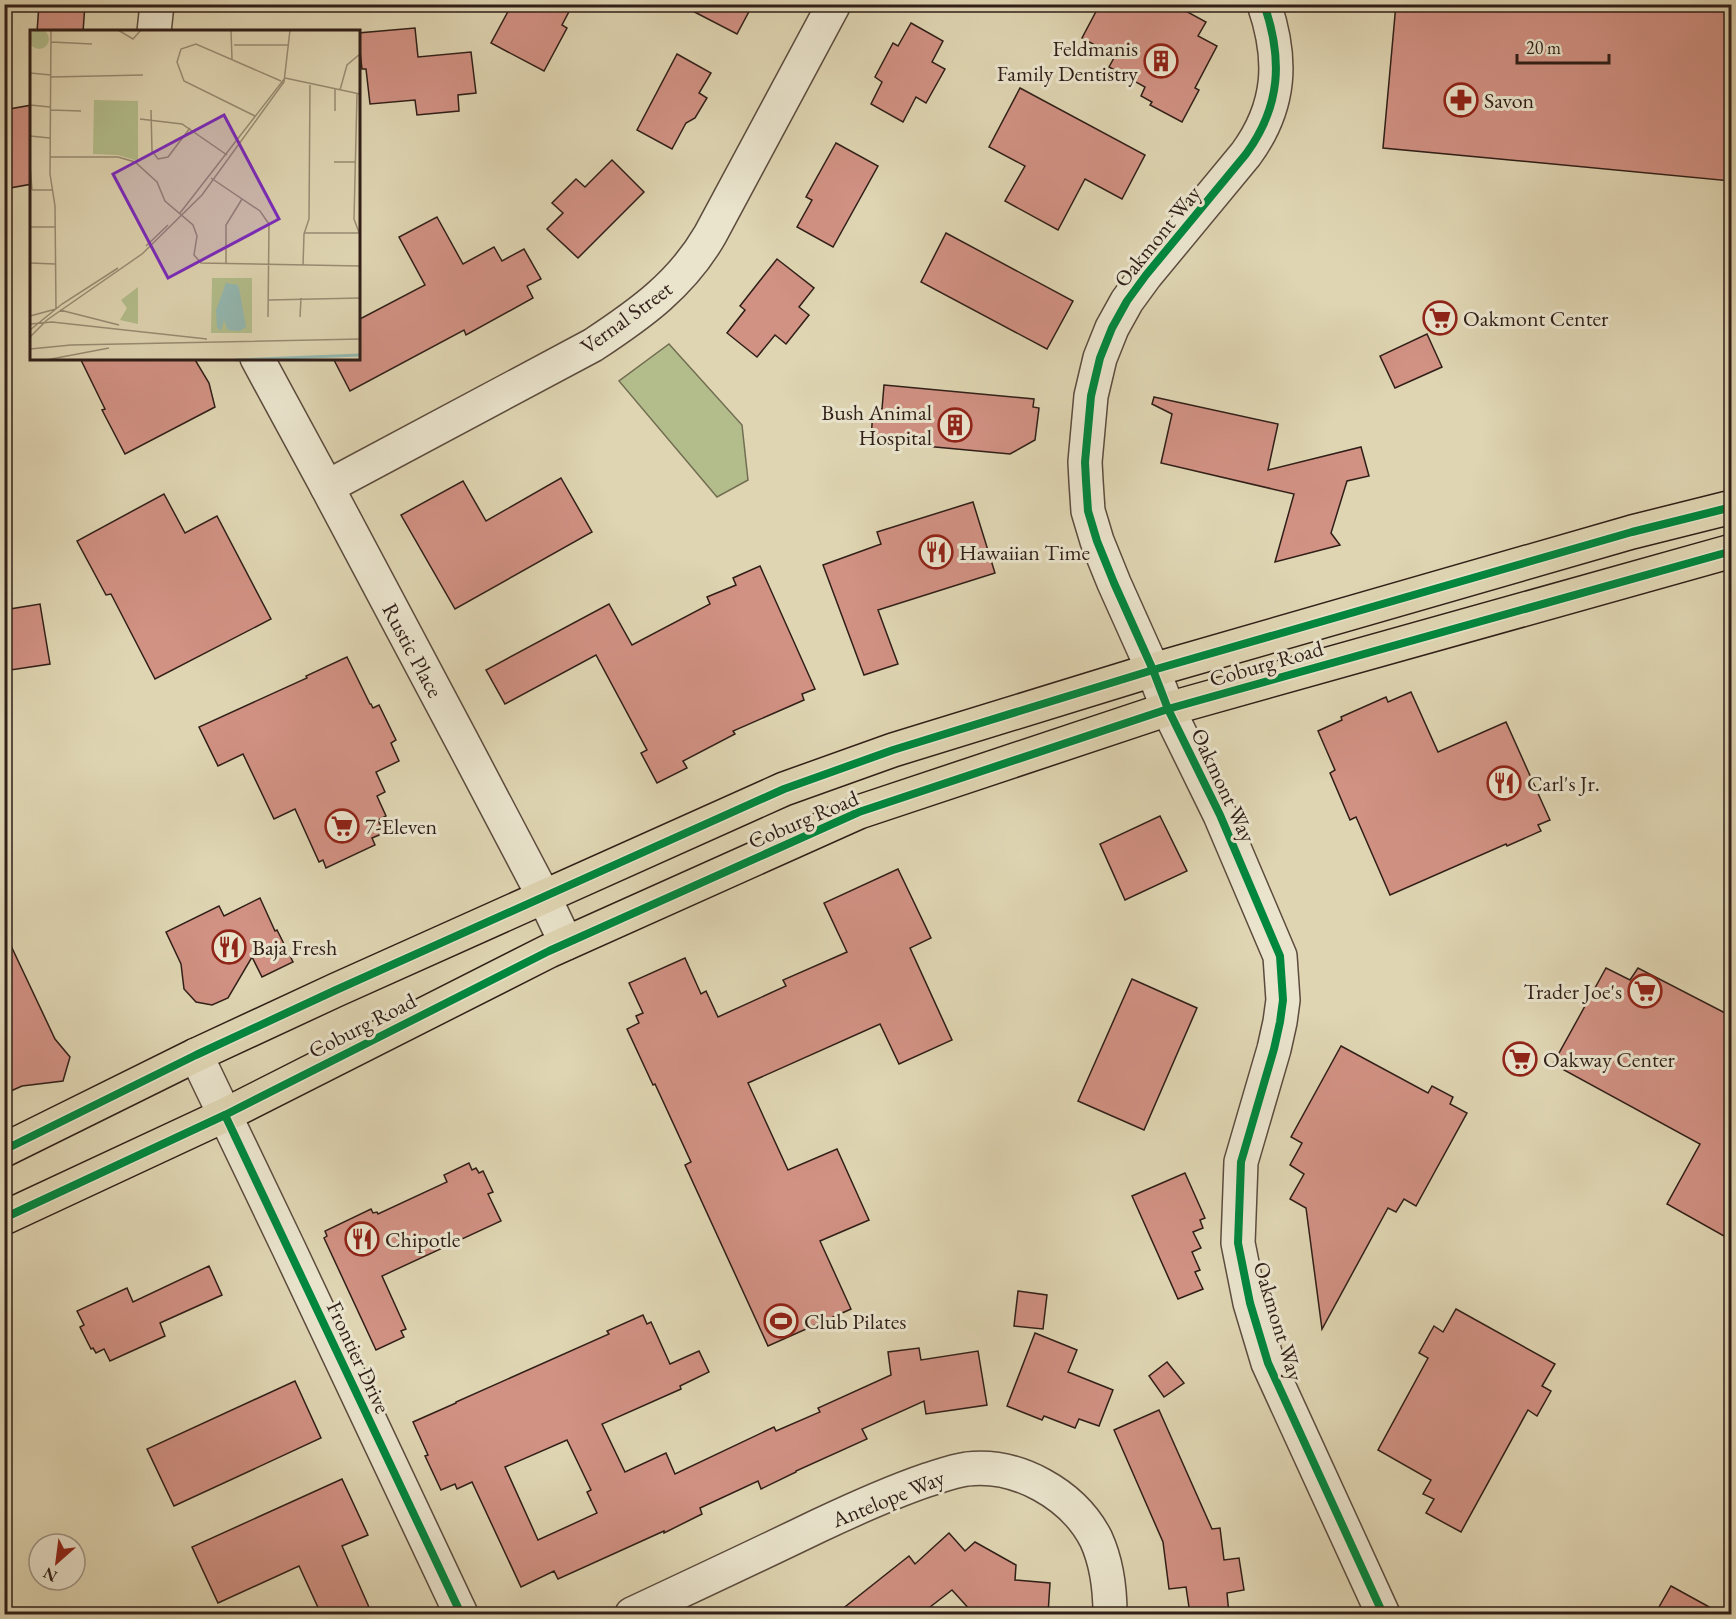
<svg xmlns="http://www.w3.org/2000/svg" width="1736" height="1619" font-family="'EB Garamond',serif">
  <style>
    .green { fill: #b3bd8c; stroke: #726e52; stroke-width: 1.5 }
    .building { fill: #d19183; stroke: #301f18; stroke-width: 1.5; fill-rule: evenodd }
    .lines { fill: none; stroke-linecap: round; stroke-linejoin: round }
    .minor-casing { stroke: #5c4c3e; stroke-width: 36 }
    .major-casing { stroke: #301f18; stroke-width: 36 }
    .minor { stroke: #eae4cd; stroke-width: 33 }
    .major { stroke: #dfd5b2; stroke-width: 33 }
    .cycleway-casing { stroke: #eae4cd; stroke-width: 11 }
    .cycleway { stroke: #00873e; stroke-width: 8 }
    .labels { text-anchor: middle; stroke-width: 6; stroke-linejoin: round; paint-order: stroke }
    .poi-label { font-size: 22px; fill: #301f18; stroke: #eae4cd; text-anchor: start }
    .street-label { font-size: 22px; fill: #301f18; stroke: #eae4cd }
    .inset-river { fill: none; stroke: #94b8b1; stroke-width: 3 }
    .inset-road { fill: none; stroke: #998c74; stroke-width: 1.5 }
    .view { fill: #7b2cbf; fill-opacity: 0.15; stroke: #7b2cbf; stroke-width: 3 }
    .inset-edge { fill: none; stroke: #301f18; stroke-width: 3 }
  </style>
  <rect width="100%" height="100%" fill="#dfd5b2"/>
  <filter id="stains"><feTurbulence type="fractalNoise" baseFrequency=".00333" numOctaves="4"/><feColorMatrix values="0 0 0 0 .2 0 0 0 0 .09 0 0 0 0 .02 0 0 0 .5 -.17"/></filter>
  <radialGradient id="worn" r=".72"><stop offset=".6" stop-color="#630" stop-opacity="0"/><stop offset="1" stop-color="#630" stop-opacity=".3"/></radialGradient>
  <polygon class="green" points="669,344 742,425 748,480 717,497 619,381"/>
  <g class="building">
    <polygon points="39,4 85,4 83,32 37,32"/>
    <polygon points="512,4 573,4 562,25 567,28 544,71 491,43"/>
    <polygon points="679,4 753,4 737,34"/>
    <polygon points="1100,4 1173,4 1206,22 1198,36 1217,46 1195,88 1199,90 1182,122 1150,105 1152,102 1141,96 1145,87 1109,67 1115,56 1082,38"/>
    <polygon points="1396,4 1731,4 1731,181 1383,148"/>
    <polygon points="911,23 943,41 932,62 945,69 926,103 916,97 903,122 871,104 882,82 875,77 893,43 898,46"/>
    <polygon points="415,28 418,57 471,52 476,93 458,95 459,111 417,115 415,100 370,104 366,69 362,69 358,33"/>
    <polygon points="677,54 711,73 699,93 707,98 695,118 686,123 672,149 637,130"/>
    <polygon points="1020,88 1145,155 1122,199 1085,179 1058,230 1005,201 1025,166 989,147"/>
    <polygon points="32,105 32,184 4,189 4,110"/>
    <polygon points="836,143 878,166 833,247 797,227 812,200 806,197"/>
    <polygon points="612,160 644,192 578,258 547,229 563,213 552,203 576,179 585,187"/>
    <polygon points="437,217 463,264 494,247 502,261 524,249 541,279 527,286 533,298 466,335 464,330 350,391 333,358 358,358 358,320 425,285 399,237"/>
    <polygon points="946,233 1073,301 1047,349 921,282"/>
    <polygon points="777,259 814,288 799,307 809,315 786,344 775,335 757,357 727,333 745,310 740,306"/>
    <polygon points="1427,334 1442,367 1395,388 1380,356"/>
    <polygon points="80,358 194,358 209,383 215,407 125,454 102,410 105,409"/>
    <polygon points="884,385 1034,399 1033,407 1039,408 1035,440 1010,454 871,441 873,408 882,409"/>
    <polygon points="1154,397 1278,424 1268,470 1361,447 1369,476 1347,481 1331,533 1340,545 1275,562 1294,494 1161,463 1172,414 1152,404"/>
    <polygon points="561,478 592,532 455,609 401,515 463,481 486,521"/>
    <polygon points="164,494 185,533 217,516 271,619 155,679 111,594 106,595 77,541"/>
    <polygon points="973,502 995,573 878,610 898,664 864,675 823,565 881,544 877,532"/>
    <polygon points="760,566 815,689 802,694 804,700 733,731 735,734 683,761 687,768 657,783 641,753 647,750 596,655 505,704 486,670 609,604 632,645 710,604 707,597 736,585 733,578"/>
    <polygon points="40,604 50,664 4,671 4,610"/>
    <polygon points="347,657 370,704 371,704 373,708 379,705 396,740 391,743 399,761 376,772 385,792 377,796 386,816 378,820 384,833 372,838 375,845 326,868 323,860 319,862 295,809 274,819 243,754 218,766 199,727 307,678 306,676"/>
    <polygon points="1411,692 1438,752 1506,722 1550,820 1538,825 1541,831 1507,846 1506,844 1390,895 1356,817 1350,820 1330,773 1335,770 1318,731 1342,720 1341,717 1386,697 1388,702"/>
    <polygon points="1160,816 1187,871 1125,900 1100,844"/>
    <polygon points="898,869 931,938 910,948 952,1040 899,1064 880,1024 748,1083 788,1170 837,1149 869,1220 820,1241 851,1309 768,1346 685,1165 691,1162 655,1084 653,1085 627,1029 639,1023 636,1016 643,1013 629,983 685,958 701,994 706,991 718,1017 786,986 783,980 847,952 824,903"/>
    <polygon points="260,898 275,931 277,930 293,962 262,977 252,957 228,998 212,1005 196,1002 184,989 181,964 166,932 219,906 224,916"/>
    <polygon points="4,931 55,1039 70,1057 63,1081 22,1086 4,1094"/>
    <polygon points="1606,968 1630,980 1638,968 1731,1016 1731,1240 1667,1204 1700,1144 1553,1064"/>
    <polygon points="1132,979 1197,1008 1144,1130 1078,1101"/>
    <polygon points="1341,1046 1428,1093 1432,1086 1453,1097 1450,1104 1467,1113 1416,1206 1404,1199 1396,1212 1388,1208 1322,1329 1306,1208 1290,1199 1304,1174 1290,1165 1302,1143 1291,1137"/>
    <polygon points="469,1163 472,1170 476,1168 479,1173 483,1171 493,1192 488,1194 501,1221 382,1276 406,1329 401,1331 404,1337 376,1350 324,1238 327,1236 325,1231 371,1209 373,1213 377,1212 378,1214 447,1182 444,1175"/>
    <polygon points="1185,1173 1205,1218 1200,1220 1203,1228 1193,1232 1201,1248 1192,1252 1200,1270 1195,1272 1203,1289 1178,1299 1132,1196"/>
    <polygon points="209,1266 222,1295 160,1323 165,1336 110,1361 104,1349 96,1353 93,1348 91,1349 80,1327 84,1325 77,1311 127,1288 133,1302"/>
    <polygon points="1018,1291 1047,1295 1043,1329 1014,1326"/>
    <polygon points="1456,1309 1555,1364 1542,1386 1551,1391 1537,1416 1528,1410 1461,1532 1426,1513 1434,1499 1423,1494 1431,1480 1378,1450 1428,1358 1419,1353 1434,1326 1443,1332"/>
    <path d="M643,1315L647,1324L651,1322L670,1364L699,1351L709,1372L680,1386L681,1389L602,1424L625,1472L666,1453L675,1474L774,1427L776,1431L820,1412L818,1408L891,1375L888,1352L919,1348L921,1360L978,1351L987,1405L926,1414L924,1401L862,1429L867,1439L796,1471V1472L761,1489L758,1481L700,1508L702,1514L664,1533V1531L558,1579L554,1571L521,1587L472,1482L457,1489L455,1484L441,1490L425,1456L428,1455L413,1422L456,1403V1402L609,1334L607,1331ZM567,1440L591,1490L587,1492L597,1513L538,1540L505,1467Z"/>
    <polygon points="1035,1333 1077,1350 1068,1372 1113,1390 1099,1426 1079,1419 1075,1428 1044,1416 1042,1420 1007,1406"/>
    <polygon points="1167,1362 1184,1383 1164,1397 1149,1376"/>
    <polygon points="295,1381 321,1438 174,1506 147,1449"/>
    <polygon points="1159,1410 1212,1529 1220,1528 1224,1560 1239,1558 1244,1590 1227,1593 1229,1614 1190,1614 1186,1587 1169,1589 1163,1542 1114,1430"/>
    <polygon points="342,1479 368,1535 342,1546 372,1614 321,1614 299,1566 218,1603 192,1547"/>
    <polygon points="949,1533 965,1551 975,1542 1016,1565 1015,1580 1050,1583 1048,1614 972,1612 952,1590 921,1614 836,1614 909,1556 915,1564"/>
    <polygon points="1671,1586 1722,1614 1655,1614"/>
  </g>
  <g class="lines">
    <g class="minor-casing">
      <g id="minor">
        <path d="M1264,4C1283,59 1281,106 1246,154L1146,275L1127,301L1112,328L1100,358L1091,396L1085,462L1086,481L1088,511L1097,541L1114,583L1153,670L1168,709L1220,815L1280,956L1283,1000L1280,1022L1274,1049L1241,1162L1238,1243L1250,1303L1268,1363L1383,1614"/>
        <polyline points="154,32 157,4"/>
        <polyline points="257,358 327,487 463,743 544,897 566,943"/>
        <path d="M327,487L593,345C640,314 681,285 710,235L834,4"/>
        <polyline points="196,1055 289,1249 461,1614"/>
        <path d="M632,1614C694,1585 756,1556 818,1526C854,1509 889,1493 927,1480C940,1476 953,1471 967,1469C1017,1463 1073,1494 1096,1539C1107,1563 1110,1589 1110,1614"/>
      </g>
    </g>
    <g class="major-casing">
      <g id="major">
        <polyline points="4,1150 196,1055 336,990 784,789 893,750 1153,670 1632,532 1732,507"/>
        <polyline points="4,1218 225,1115 549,951 859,812 1168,709 1732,551"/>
      </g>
    </g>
    <use href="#minor" class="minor"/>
    <use href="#major" class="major"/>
    <g class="cycleway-casing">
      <g id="cycleway">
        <path d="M1264,4C1283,59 1281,106 1246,154L1146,275L1127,301L1112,328L1100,358L1091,396L1085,462L1086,481L1088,511L1097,541L1114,583L1153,670L1168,709L1220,815L1280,956L1283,1000L1280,1022L1274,1049L1241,1162L1238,1243L1250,1303L1268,1363L1383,1614"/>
        <polyline points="225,1115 461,1614"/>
        <polyline points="4,1150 196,1055 336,990 784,789 893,750 1153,670 1632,532 1732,507"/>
        <polyline points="4,1218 225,1115 549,951 859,812 1168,709 1732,551"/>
      </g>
    </g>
    <use href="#cycleway" class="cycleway"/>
  </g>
  <defs>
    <g id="building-ring" transform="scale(1.725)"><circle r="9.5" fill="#eae4cd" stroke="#8f2418" stroke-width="1.5"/><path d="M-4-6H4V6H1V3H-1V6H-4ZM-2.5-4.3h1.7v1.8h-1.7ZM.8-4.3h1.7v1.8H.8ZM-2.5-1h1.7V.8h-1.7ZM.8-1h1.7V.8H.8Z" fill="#8f2418"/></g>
    <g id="pharmacy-ring" transform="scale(1.725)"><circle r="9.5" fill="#eae4cd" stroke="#8f2418" stroke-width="1.5"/><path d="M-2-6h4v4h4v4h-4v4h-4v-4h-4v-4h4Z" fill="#8f2418"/></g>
    <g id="supermarket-ring" transform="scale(1.725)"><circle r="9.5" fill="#eae4cd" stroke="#8f2418" stroke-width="1.5"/><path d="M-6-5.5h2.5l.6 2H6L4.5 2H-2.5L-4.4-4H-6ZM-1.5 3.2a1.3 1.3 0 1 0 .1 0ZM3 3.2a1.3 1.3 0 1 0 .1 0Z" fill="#8f2418"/></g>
    <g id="restaurant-ring" transform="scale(1.725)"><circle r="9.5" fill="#eae4cd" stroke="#8f2418" stroke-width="1.5"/><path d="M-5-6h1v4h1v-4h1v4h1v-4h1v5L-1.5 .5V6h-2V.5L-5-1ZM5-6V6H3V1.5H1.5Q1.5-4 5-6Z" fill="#8f2418"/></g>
    <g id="stadium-ring" transform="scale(1.725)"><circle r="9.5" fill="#eae4cd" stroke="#8f2418" stroke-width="1.5"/><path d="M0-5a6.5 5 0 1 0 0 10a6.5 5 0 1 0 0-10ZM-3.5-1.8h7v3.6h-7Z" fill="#8f2418"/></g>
  </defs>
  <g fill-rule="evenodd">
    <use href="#building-ring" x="1161" y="61"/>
    <use href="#pharmacy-ring" x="1461" y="100"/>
    <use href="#supermarket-ring" x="1440" y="318"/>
    <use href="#building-ring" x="955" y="425"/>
    <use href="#restaurant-ring" x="936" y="552"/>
    <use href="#restaurant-ring" x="1504" y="783"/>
    <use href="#supermarket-ring" x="342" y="826"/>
    <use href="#restaurant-ring" x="229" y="947"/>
    <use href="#supermarket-ring" x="1645" y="991"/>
    <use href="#supermarket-ring" x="1520" y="1059"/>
    <use href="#restaurant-ring" x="362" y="1239"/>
    <use href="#stadium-ring" x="781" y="1321"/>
  </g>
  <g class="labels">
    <g class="poi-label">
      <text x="1138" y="56" text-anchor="end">Feldmanis<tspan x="1138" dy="25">Family Dentistry</tspan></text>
      <text x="1484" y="108">Savon</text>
      <text x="1463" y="326">Oakmont Center</text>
      <text x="932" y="420" text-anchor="end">Bush Animal<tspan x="932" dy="25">Hospital</tspan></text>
      <text x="959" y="560">Hawaiian Time</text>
      <text x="1527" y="791">Carl's Jr.</text>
      <text x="365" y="834">7-Eleven</text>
      <text x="252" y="955">Baja Fresh</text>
      <text x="1622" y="999" text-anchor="end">Trader Joe's</text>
      <text x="1543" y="1067">Oakway Center</text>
      <text x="385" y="1247">Chipotle</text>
      <text x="804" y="1329">Club Pilates</text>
    </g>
    <g class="street-label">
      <text transform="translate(1157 236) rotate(-51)" y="8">Oakmont Way</text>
      <text transform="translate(626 317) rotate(-36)" y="8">Vernal Street</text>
      <text transform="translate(413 650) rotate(62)" y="8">Rustic Place</text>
      <text transform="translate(1266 663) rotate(-16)" y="8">Coburg Road</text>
      <text transform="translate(1224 785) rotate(65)" y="8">Oakmont Way</text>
      <text transform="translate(803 819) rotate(-23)" y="8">Coburg Road</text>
      <text transform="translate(362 1025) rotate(-27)" y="8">Coburg Road</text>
      <text transform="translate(1279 1321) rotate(73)" y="8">Oakmont Way</text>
      <text transform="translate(359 1357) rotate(65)" y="8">Frontier Drive</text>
      <text transform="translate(888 1498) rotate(-22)" y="8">Antelope Way</text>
    </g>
  </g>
  <g transform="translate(30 30)">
    <rect width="330" height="330" fill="#dfd5b2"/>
    <path d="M-1 9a10 10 0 1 1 20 0a10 10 0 1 1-20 0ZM64,70L108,71V131L88,125L63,124ZM182,248H222V303H181ZM108,257V294L90,290L97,278L91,270Z" fill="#b3bd8c"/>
    <path d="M196,253L208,255L210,263L216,297L210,301L198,300L194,290L191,301L187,297L186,280Z" fill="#94b8b1"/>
    <path class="inset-river" d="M205,330L330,325"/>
    <path class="inset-road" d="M21,0L20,144L25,176L26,279M88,0L103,9L111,0M201,0L202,29M21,12L62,14M204,15H259M0,43L21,45M21,47L113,45M255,48L330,64M310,60L317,35L330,24M327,64L324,189L330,205M0,75L20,77M20,80L51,81M121,80L122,121L128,129L138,127L160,98M305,81V58M225,86L154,51L147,32L151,19L166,14L251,51M110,89L152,94L197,125M0,106L20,108M20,127H88L105,132L127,152L135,171L163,195L167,206L164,225L171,233L330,236M304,132H325M0,135L2,160M181,148L230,181L239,194L238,287M2,160H22M150,183L255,48M0,197H25M274,203H329M116,216L138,195M0,233L25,234M196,234V195L212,169M273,236L274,204L279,189L280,55M239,270L330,268M30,280L89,295M0,286L26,279M270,287L271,268M0,294L22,292L177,309M0,300L32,274L88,238M0,307L17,290L112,224L172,165L254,52L260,0M0,319L41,315L330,309M16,330L79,318"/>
    <path class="view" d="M194,85L249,189L138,248L83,144Z"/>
    <rect width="330" height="330" class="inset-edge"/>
  </g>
  <rect width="1736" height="1619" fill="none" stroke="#dfd5b2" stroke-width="24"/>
  <rect x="6" y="6" width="1724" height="1607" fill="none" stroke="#301f18" stroke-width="3"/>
  <rect x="12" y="12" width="1712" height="1595" fill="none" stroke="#301f18" stroke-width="1.5"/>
  <g transform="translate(57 1562) rotate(208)"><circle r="28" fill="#eae4cd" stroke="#a09585" stroke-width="1.5"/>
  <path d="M0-4.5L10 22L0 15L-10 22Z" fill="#8f2418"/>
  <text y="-9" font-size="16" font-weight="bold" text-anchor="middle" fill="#301f18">N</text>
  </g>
  <path d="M1517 54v9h92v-9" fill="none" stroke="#301f18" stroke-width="3"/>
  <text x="1526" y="54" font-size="18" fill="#301f18" stroke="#eae4cd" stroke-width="4.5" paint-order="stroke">20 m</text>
  <rect width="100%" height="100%" filter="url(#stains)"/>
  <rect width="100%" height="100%" fill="url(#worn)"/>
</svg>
